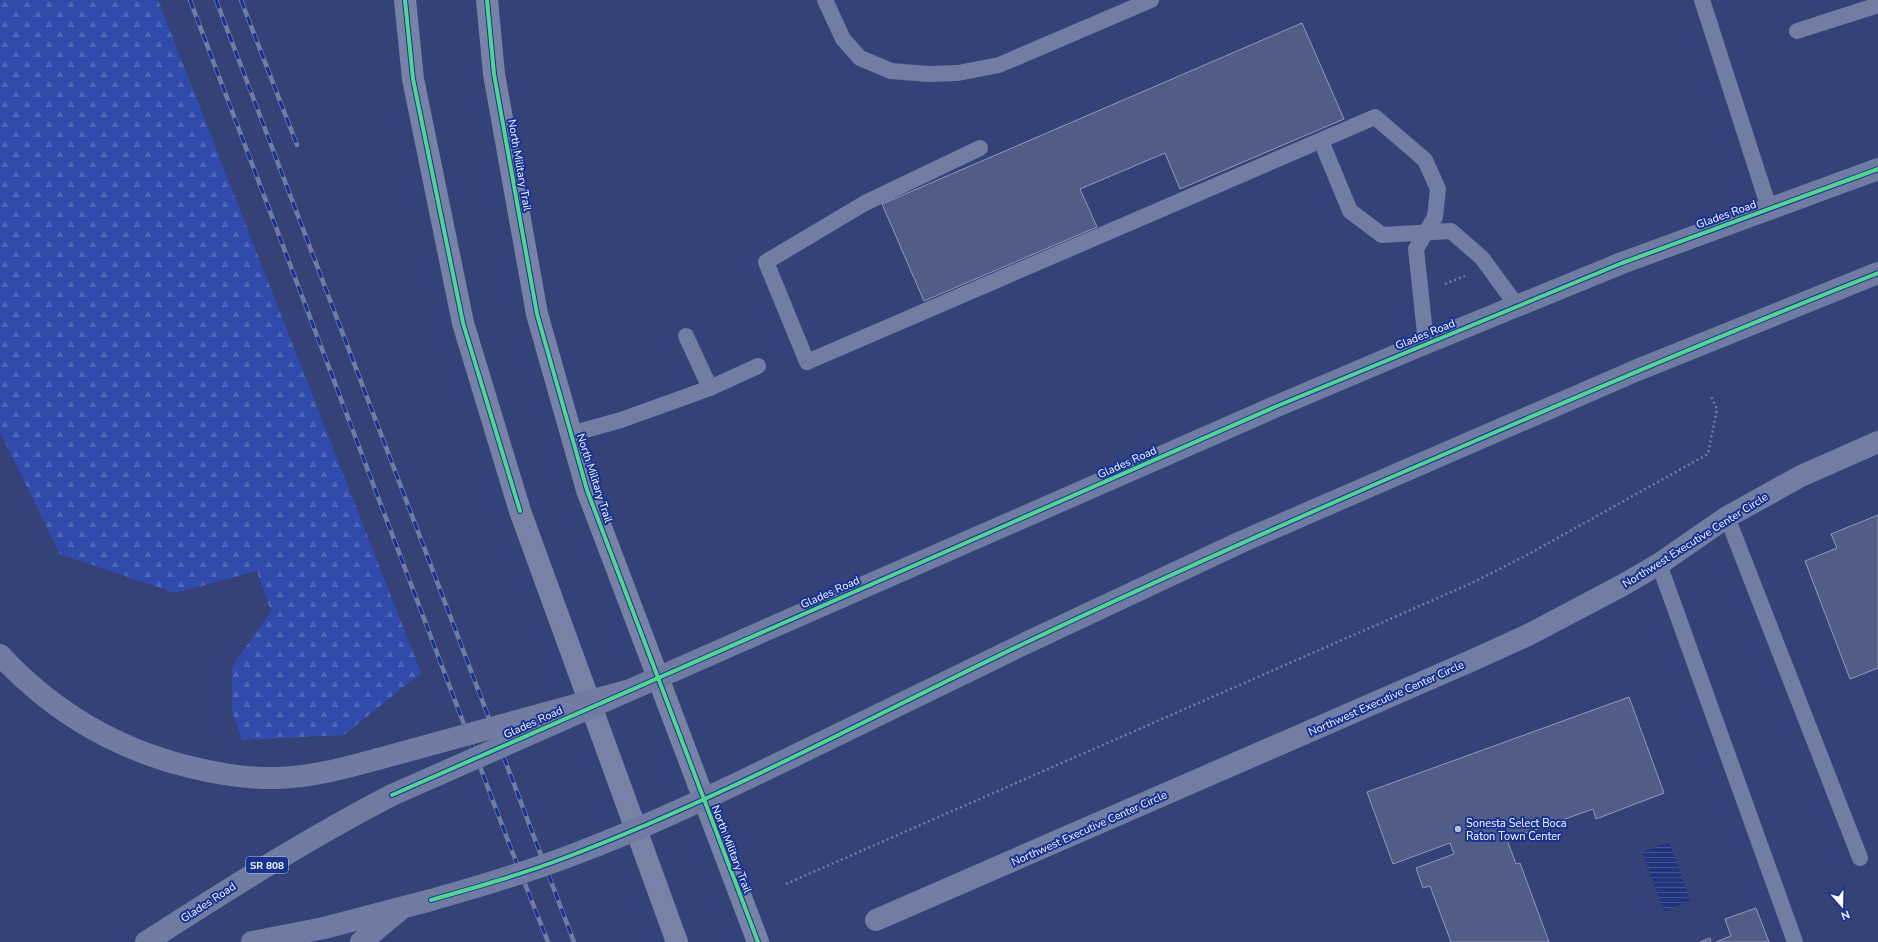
<svg xmlns="http://www.w3.org/2000/svg" width="1878" height="942" font-family="'Nunito Sans',sans-serif">
  <style>
    .forest { fill: url(#forest-firs) }
    .water { fill: url(#water-rules) }
    .building { fill: #515c87; stroke: #9299b8 }
    .lines { fill: none; stroke-linecap: round; stroke-linejoin: round }
    .path { stroke: #727da3; stroke-width: 2.5; stroke-dasharray: 2 3; stroke-linecap: butt }
    .lane { stroke: #727da3; stroke-width: 16 }
    .street { stroke: #727da3; stroke-width: 22 }
    .secondary { stroke: #7882a7; stroke-width: 22 }
    .primary { stroke: #707ba2; stroke-width: 22 }
    .highway { stroke: #727ca2; stroke-width: 22 }
    .rail-casing { stroke: #727ca2; stroke-width: 4.5 }
    .rail { stroke: #183294; stroke-width: 3; stroke-dasharray: 9; stroke-linecap: butt }
    .primary-bridge { stroke: #707ba2; stroke-width: 22 }
    .highway-bridge { stroke: #727ca2; stroke-width: 22 }
    .cycleway-casing { stroke: #183294; stroke-width: 6 }
    .cycleway { stroke: #53d58f; stroke-width: 4 }
    .poi-dot { fill: #b8bdd0; stroke: #183294; stroke-width: 1.5 }
    .labels { text-anchor: middle; stroke-width: 4; stroke-linejoin: round; paint-order: stroke }
    .shield { fill: #183294; stroke: #bac2df; stroke-width: 1 }
    .shield-label { font-size: 10px; font-weight: bold; fill: #fff }
    .street-label { font-size: 11px; fill: #fff; stroke: #183294 }
    .poi-label { font-size: 11px; fill: #fff; stroke: #183294; text-anchor: start }
  </style>
  <defs>
    <pattern id="forest-firs" width="22" height="20" patternUnits="userSpaceOnUse"><rect width="22" height="20" fill="#304bab"/><path d="M5 1l3.5 6h-7zM16 11l3.5 6h-7z" fill="#4f66b8"/></pattern>
    <pattern id="water-rules" width="6" height="5" patternUnits="userSpaceOnUse"><rect width="6" height="5" fill="#22347d"/><path d="M0 2.5h6" fill="none" stroke="#435290"/></pattern>
  </defs>
  <rect width="100%" height="100%" fill="#344278"/>
  <polygon class="forest" points="0,0 158,0 421,673 344,735 242,740 232,711 232,667 271,611 257,571 175,593 60,554 0,432"/>
  <polygon class="water" points="1669,842 1691,901 1664,911 1642,852"/>
  <g class="building">
    <polygon points="1302,23 1344,119 1180,189 1165,153 1080,189 1097,227 924,301 882,204"/>
    <polygon points="1878,515 1878,668 1850,679 1805,561 1837,548 1831,534"/>
    <polygon points="1629,697 1664,793 1596,819 1593,809 1507,840 1516,864 1520,863 1549,942 1451,942 1430,886 1423,888 1416,868 1454,854 1450,843 1393,864 1367,792"/>
    <polygon points="1756,908 1769,942 1716,942 1731,936 1725,919"/>
    <polygon points="1710,938 1711,942 1700,942"/>
  </g>
  <g class="lines">
    <g class="path">
      <polyline points="1445,284 1465,276"/>
      <polyline points="786,884 1472,583 1527,555 1708,454 1717,409 1711,396"/>
    </g>
    <g class="lane">
      <polyline points="825,0 843,39 860,58 891,71 928,74 958,73 999,65 1151,0"/>
      <polyline points="1702,0 1769,208"/>
      <polyline points="1797,31 1878,5"/>
      <polyline points="980,148 865,203 766,262 807,362 1375,117 1425,160 1438,189 1435,217 1416,249 1426,343"/>
      <polyline points="1324,148 1350,211 1382,235 1451,231 1482,258 1517,306"/>
      <polyline points="686,336 710,388"/>
      <polyline points="571,434 621,420 710,388 758,366"/>
      <polyline points="1727,517 1860,858"/>
      <polyline points="1659,564 1795,942"/>
    </g>
    <polyline class="street" points="876,920 1473,660 1528,635 1621,586 1659,564 1727,517 1801,476 1878,442"/>
    <g class="secondary">
      <polyline points="405,0 413,79 463,323 520,511 677,942"/>
      <polyline points="487,0 494,74 537,314 587,490 758,942"/>
    </g>
    <g class="primary">
      <polyline points="748,638 1277,406 1409,350 1622,263 1878,169"/>
      <polyline points="794,756 1026,643 1241,542 1635,371 1878,273"/>
      <path d="M146,942C227,890 307,839 392,795"/>
      <polyline points="252,942 324,928 431,900"/>
    </g>
    <g class="highway">
      <path d="M0,655C52,711 116,749 190,767C219,774 248,779 277,778C312,777 345,768 378,759"/>
      <polyline points="361,942 401,909"/>
    </g>
    <g class="rail-casing">
      <g id="rail">
        <polyline points="190,0 510,846 548,942"/>
        <polyline points="216,0 574,942"/>
        <polyline points="241,0 297,145"/>
      </g>
    </g>
    <use href="#rail" class="rail"/>
    <g class="primary-bridge">
      <polyline points="392,795 748,638"/>
      <path d="M431,900C477,887 522,874 567,857C645,828 720,792 794,756"/>
    </g>
    <polyline class="highway-bridge" points="378,759 626,691"/>
    <g class="cycleway-casing">
      <g id="cycleway">
        <polyline points="405,0 413,79 463,323 520,511"/>
        <polyline points="487,0 494,74 537,314 587,490 758,942"/>
        <polyline points="392,795 1277,406 1622,263 1878,169"/>
        <path d="M431,900C477,887 523,874 567,857C725,797 874,715 1027,642C1170,574 1315,510 1461,447C1599,387 1738,328 1878,273"/>
      </g>
    </g>
    <use href="#cycleway" class="cycleway"/>
  </g>
  <circle class="poi-dot" cx="1458" cy="829" r="4"/>
  <g class="labels">
    <rect class="shield" x="246" y="857" width="42" height="16" rx="3"/>
    <g class="shield-label">
      <text x="267" y="869">SR 808</text>
    </g>
    <g class="street-label">
      <text transform="translate(520 165) rotate(80)" y="4">North Military Trail</text>
      <text transform="translate(1726 214) rotate(-20)" y="4">Glades Road</text>
      <text transform="translate(1425 334) rotate(-22)" y="4">Glades Road</text>
      <text transform="translate(1127 462) rotate(-24)" y="4">Glades Road</text>
      <text transform="translate(595 478) rotate(72)" y="4">North Military Trail</text>
      <text transform="translate(1695 540) rotate(-32)" y="4">Northwest Executive Center Circle</text>
      <text transform="translate(830 592) rotate(-24)" y="4">Glades Road</text>
      <text transform="translate(1386 698) rotate(-24)" y="4">Northwest Executive Center Circle</text>
      <text transform="translate(533 722) rotate(-24)" y="4">Glades Road</text>
      <text transform="translate(1089 828) rotate(-24)" y="4">Northwest Executive Center Circle</text>
      <text transform="translate(732 849) rotate(69)" y="4">North Military Trail</text>
      <text transform="translate(208 902) rotate(-33)" y="4">Glades Road</text>
    </g>
    <g class="poi-label">
      <text x="1466" y="827">Sonesta Select Boca<tspan x="1466" dy="13">Raton Town Center</tspan></text>
    </g>
  </g>
  <g transform="translate(1842 906) rotate(160)" stroke="#183294" stroke-width="3" paint-order="stroke">
  <path d="M0-3L7 15L0 10L-7 15Z" fill="#ffffff"/>
  <text y="-6" font-size="11" font-weight="bold" text-anchor="middle" fill="#ffffff">N</text>
  </g>
</svg>
